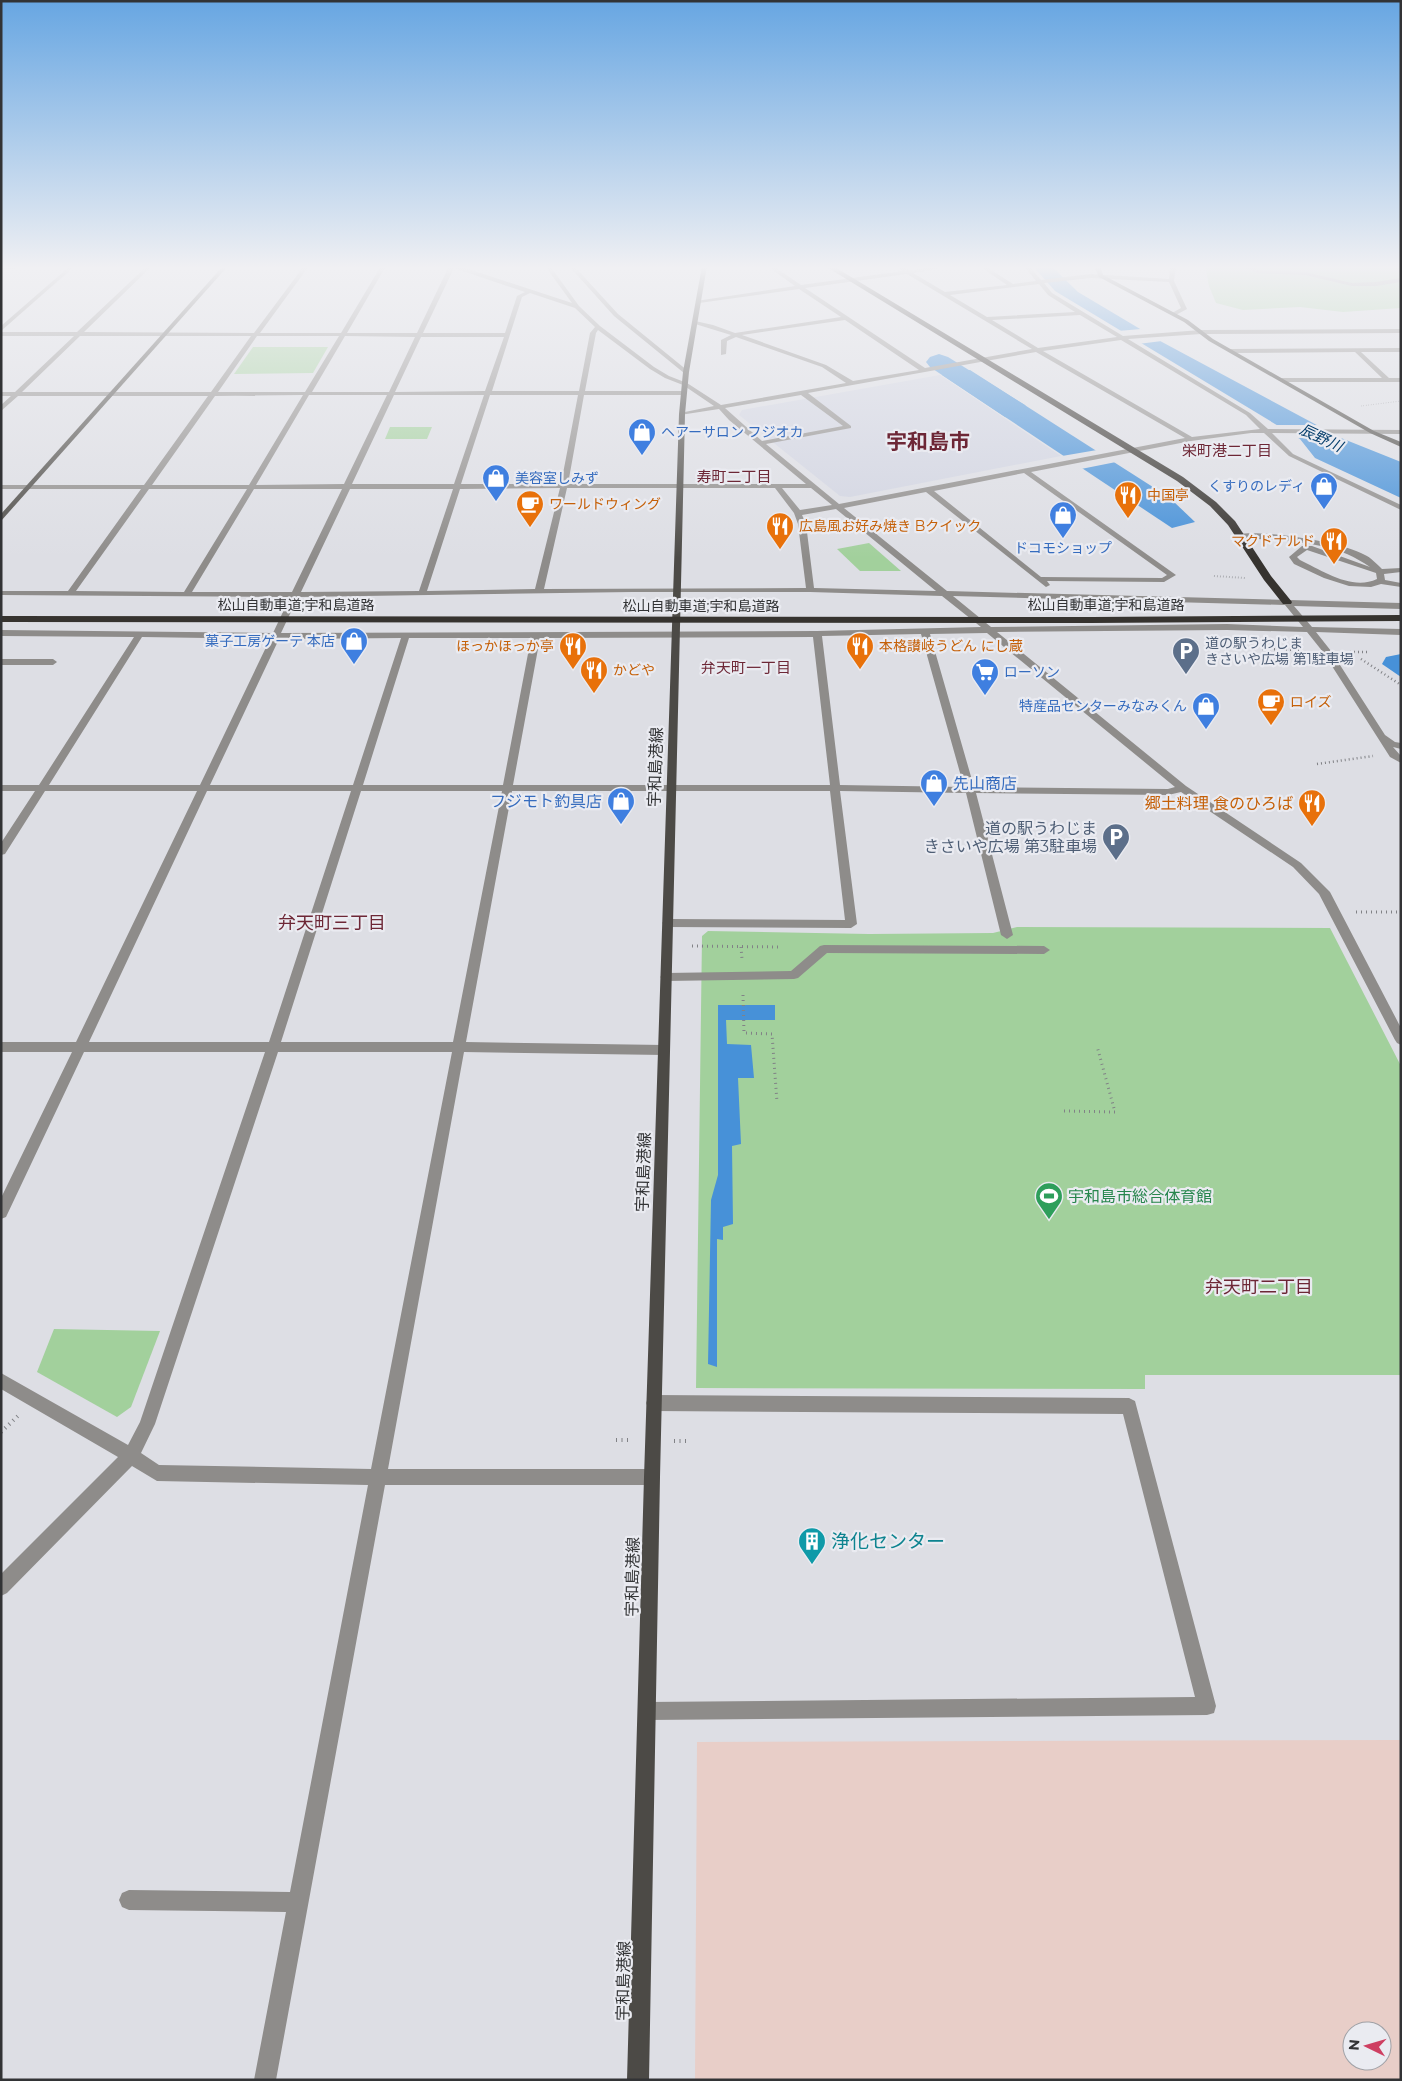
<svg xmlns="http://www.w3.org/2000/svg" width="1402" height="2081" font-family="Montserrat,'Noto Sans JP',sans-serif">
  <style>
    .built { fill: #d1d4e1 }
    .industrial { fill: #e8cec8; fill-rule: evenodd }
    .green { fill: #a2d09c }
    .water { fill: #4791d8 }
    .pier { fill: #dddee4 }
    .lines { fill: none; stroke-linecap: round; stroke-linejoin: round }
    .river { fill: #4791d8; fill-rule: evenodd }
    .path-far4 { stroke: #818286; stroke-width: 1; stroke-dasharray: 0.5 2; stroke-linecap: butt }
    .path-far3 { stroke: #818286; stroke-width: 2; stroke-dasharray: 0.5 2.5; stroke-linecap: butt }
    .path-far2 { stroke: #818286; stroke-width: 2.5; stroke-dasharray: 1 3; stroke-linecap: butt }
    .path-far1 { stroke: #818286; stroke-width: 3; stroke-dasharray: 1 4; stroke-linecap: butt }
    .path { stroke: #818286; stroke-width: 4; stroke-dasharray: 1 4.5; stroke-linecap: butt }
    .minor { fill: #8e8c8a; fill-rule: evenodd }
    .major { fill: #4c4a46; fill-rule: evenodd }
    .highway { fill: #36332f; fill-rule: evenodd }
    .labels { text-anchor: middle; stroke-width: 4.5; stroke-linejoin: round; paint-order: stroke }
    .far-shop-label { font-size: 14px; fill: #366cbe; stroke: #eaebf1; text-anchor: start }
    .far-food-label { font-size: 14px; fill: #c56008; stroke: #eaebf1; text-anchor: start }
    .far-street-label { font-size: 14px; fill: #323335; stroke: #eaebf1 }
    .far-service-label { font-size: 14px; fill: #4e5e75; stroke: #eaebf1; text-anchor: start }
    .far-water-label { font-size: 15px; font-style: italic; fill: #043d6b; stroke: #eaebf1 }
    .far-neighbourhood-label { font-size: 15px; fill: #6d2736; stroke: #eaebf1 }
    .street-label { font-size: 16px; fill: #323335; stroke: #eaebf1 }
    .shop-label { font-size: 16px; fill: #366cbe; stroke: #eaebf1; text-anchor: start }
    .food-label { font-size: 16px; fill: #c56008; stroke: #eaebf1; text-anchor: end }
    .service-label { font-size: 16px; fill: #4e5e75; stroke: #eaebf1; text-anchor: end }
    .leisure-label { font-size: 16px; fill: #27864d; stroke: #eaebf1; text-anchor: start }
    .neighbourhood-label { font-size: 18px; fill: #6d2736; stroke: #eaebf1 }
    .near-culture-label { font-size: 19px; fill: #0d838f; stroke: #eaebf1; text-anchor: start }
    .far-town-label { font-size: 21px; font-weight: bold; fill: #6d2736; stroke: #eaebf1 }
  </style>
  <rect width="100%" height="100%" fill="#dddee4"/>
  <polygon class="built" points="940,375 1061,456 850,497 840,496 739,415 742,410"/>
  <path class="industrial" d="M1401,1740V2080H695L697,1742ZM1352,2031H1382V2061H1352Z"/>
  <g class="green">
    <polygon points="1205,266 1401,266 1401,308 1343,312 1300,307 1243,310 1216,303 1209,286"/>
    <polygon points="253,347 328,347 313,373 234,374"/>
    <polygon points="390,427 432,427 427,439 385,439"/>
    <polygon points="869,543 901,571 860,571 837,549"/>
    <polygon points="1017,927 1330,928 1401,1066 1401,1375 1145,1375 1145,1389 696,1388 702,936 708,931 869,934 993,933"/>
    <polygon points="54,1329 160,1331 131,1407 117,1417 37,1372"/>
  </g>
  <g class="water">
    <polygon points="1033,266 1051,266 1078,292 1162,342 1341,438 1401,462 1401,498 1315,458 1300,439 1055,291"/>
    <polygon points="970,370 1156,489 1173,501 1195,522 1172,528 942,375"/>
    <polygon points="1401,654 1401,677 1382,664 1386,657"/>
    <polygon points="718,1005 775,1005 775,1020 726,1020 727,1044 751,1045 754,1078 738,1078 741,1144 732,1146 733,1224 723,1227 723,1240 717,1239 717,1367 708,1364 711,1200 718,1175"/>
  </g>
  <g class="pier">
    <polygon points="1141,329 1162,341 1138,344 1118,331"/>
    <polygon points="1273,425 1319,425 1345,438 1295,438"/>
    <polygon points="1097,450 1116,462 1081,469 1062,456"/>
  </g>
  <g class="lines">
    <polygon class="river" points="939,354 948,357 1025,405 1029,411 1025,417 1015,419 1005,417 930,367 926,362 930,357"/>
    <polyline class="path-far4" points="1361,406 1401,401"/>
    <polyline class="path-far3" points="1214,576 1245,578"/>
    <g class="path-far2">
      <polyline points="1262,649 1301,650"/>
      <polyline points="1350,652 1369,652"/>
      <polyline points="1361,659 1401,685"/>
      <polyline points="1317,764 1373,756"/>
    </g>
    <g class="path-far1">
      <polyline points="1356,912 1401,912"/>
      <polyline points="692,946 779,947"/>
      <polyline points="741,947 742,959"/>
      <polyline points="743,995 744,1033 772,1034 777,1102"/>
      <polyline points="1064,1111 1115,1112 1097,1046"/>
    </g>
    <g class="path">
      <polyline points="1,1432 19,1415"/>
      <polyline points="616,1440 630,1440"/>
      <polyline points="674,1441 689,1441"/>
    </g>
    <g class="minor">
      <polygon points="1,266 34,266 1,270"/>
      <polygon points="70,266 75,266 1,331 1,326"/>
      <path d="M147,266H152L84,332L254,333L304,266H309L260,333H341L381,266H386L347,333H417L449,266H459L572,303L545,266H550L579,306L600,326L654,367L669,376L687,383L721,405L846,383L822,367L736,337L727,341L726,354L721,355V340L731,335L692,323L695,321L713,325L735,333L841,317L799,289L699,303L696,301L795,286L767,266H773L801,285L903,271L896,266H902L909,270L953,266L913,273L945,292L1007,285L979,266H985L1013,284L1036,281L1024,266H1029L1041,280L1091,274L1169,279L1170,266H1176L1174,281L1187,309L1174,316L1172,313L1181,308L1169,282L1091,278L1044,283L1052,293L1123,336L1201,330L1401,329V333L1201,334L1128,339L1250,413L1268,429L1401,430V434L1272,433L1293,454L1401,505V510L1289,456L1264,433H1251L1191,441L1031,472L1176,575L1164,582L1047,581L1050,585L1046,587L926,492L844,508L947,591L1401,603V609L1294,606L1312,627L1401,629V635L1316,632L1331,651L1385,735L1395,742L1401,743V749L1393,747L1401,756V763L1390,757L1323,652L1307,632L1227,630L997,632L1186,786L1301,863L1330,892L1401,1028V1045L1397,1043L1395,1040L1319,894L1293,867L1181,792L1168,795L976,793L1013,935L1007,939L1001,935L966,793L840,791L857,924L851,928L668,927L662,923L668,919L845,920L830,791H512L466,1042L664,1045L668,1047L670,1050L668,1053L664,1055L464,1052L388,1469H652L658,1471L660,1477L658,1483L652,1485H385L276,2080H254L286,1912L129,1910L122,1907L119,1900L122,1893L129,1890L290,1892L368,1485L157,1481L132,1466L7,1593L1,1596V1574L118,1457L1,1389V1373L128,1445L140,1422L265,1052H84L6,1217L1,1219V1198L72,1052H1V1042H76L197,791H45L5,854L1,855V843L35,791H1V785H39L134,637L1,636V630L273,633L290,597L1,595V591H68L141,489H1V485H144L208,396H18L1,411V405L11,396H1V392H15L74,336H1V332H77ZM454,268L525,292L517,296L505,333H423ZM907,274L1032,349L925,368L805,288ZM1039,284L1048,295L1075,312L987,317L950,295ZM530,293L575,308L595,327L590,333L579,391H492L522,297ZM1080,315L1117,337L1038,348L992,320ZM845,320L919,370L853,381L826,365L742,335ZM598,330L650,369L665,378L683,385L714,406L680,413V415L719,409L729,420L806,484H568L584,395H684L687,393L684,391H585L596,333ZM80,336H251L211,392H22ZM257,336H339L305,392H218ZM345,336L415,337L389,392H312ZM421,337H504L485,391L395,392ZM1121,340L1246,415L1260,429L1192,437L1043,351ZM1036,352L1185,438L839,504L766,444L851,428V426L808,393ZM303,395L249,485H152L215,396ZM309,395H387L344,484L256,485ZM394,395H484L454,484H352ZM490,395H578L561,484H461ZM801,395L843,426L762,441L725,408ZM1024,473L1167,575L1162,578L1041,577L934,491ZM560,488L535,589L427,591L460,489ZM567,488H775L794,513L798,524L806,588L544,589ZM782,488H811L832,505L800,510ZM149,489H247L184,592L76,591ZM254,489H342L292,592H192ZM350,489H453L419,591L301,592ZM836,509L936,591L814,588L806,524L802,515ZM632,592H810L942,596L981,627L817,631L281,633L298,597ZM953,596L1285,605L1303,627L1227,624L991,627ZM987,633L1175,787L1168,789L974,787L930,634ZM921,634L964,787L840,785L822,636ZM142,637L270,639L200,785H49ZM813,637L830,785H513L540,638ZM401,638L353,785H210L279,639ZM409,638H531L503,785H363ZM207,791H351L269,1042H89ZM361,791H502L453,1042H281ZM278,1052H452L371,1469L159,1465L141,1453L155,1424Z"/>
      <polygon points="569,266 574,266 618,314 688,371 688,373 684,373 614,316"/>
      <polygon points="1242,266 1264,271 1305,272 1352,283 1376,282 1401,278 1401,282 1376,286 1352,286 1305,275 1257,273"/>
      <polygon points="1392,266 1398,266 1401,269 1401,273"/>
      <polygon points="1401,348 1401,352 1361,352 1389,378 1401,378 1401,382 1282,382 1279,380 1282,378 1382,378 1355,352 1231,353 1228,351 1231,349"/>
      <path d="M1239,534C1265,530 1342,542 1365,555C1370,557 1377,564 1382,569L1401,568V572L1384,574L1385,580L1401,583V587L1381,584L1371,587L1349,586L1324,578L1294,564L1289,557L1302,546H1312L1370,567C1333,540 1286,541 1242,538H1239ZM1307,550L1376,573L1377,579C1352,591 1323,571 1300,560L1297,557Z"/>
      <polygon points="1,659 53,659 57,662 53,665 1,665"/>
      <polygon points="824,945 1044,946 1050,950 1044,954 827,953 798,978 794,979 666,981 660,977 666,973 791,971 820,946"/>
      <polygon points="654,1395 1129,1398 1135,1401 1216,1706 1214,1713 1207,1715 647,1720 640,1718 638,1711 640,1704 647,1702 1195,1697 1123,1414 654,1411 648,1408 646,1403 648,1398"/>
    </g>
    <g class="major">
      <polygon points="223,266 228,266 1,521 1,514"/>
      <polygon points="702,266 707,266 689,372 685,414 660,1477 649,2080 627,2080 644,1477 679,414 683,372"/>
      <polygon points="1094,266 1100,266 1103,275 1188,320 1213,339 1374,431 1401,442 1401,447 1370,433 1209,341 1184,322 1099,277"/>
    </g>
    <g class="highway">
      <polygon points="825,266 833,266 1183,477 1216,502 1235,521 1271,576 1292,602 1291,604 1283,604 1264,580 1228,525 1210,506 1177,481"/>
      <polygon points="1401,615 1401,621 1092,623 1,622 1,616 1092,617"/>
    </g>
  </g>
  <linearGradient id="sky" x2="0" y2="1"><stop stop-color="#67a6e2"/><stop offset="0.48" stop-color="#f0f0f3"/><stop offset="1" stop-color="#f0f0f3" stop-opacity="0"/></linearGradient>
  <rect width="1402" height="558" fill="url(#sky)"/>
  <defs>
    <g id="shop-pin" transform="scale(1.4375)"><path d="M0 17L-7.5 6A9.5 9.5 0 1 1 7.5 6Z" fill="#3f7fe0" stroke="#eaebf1"/><path d="M-5-2.5h2.3a2.7 3.5 0 0 1 5.4 0H5L5.5 6h-11ZM-1.5-2.5h3a1.5 2.3 0 0 0-3 0Z" fill="#fff"/></g>
    <g id="restaurant-pin" transform="scale(1.4375)"><path d="M0 17L-7.5 6A9.5 9.5 0 1 1 7.5 6Z" fill="#e8710a" stroke="#eaebf1"/><path d="M-5-6h1v4h1v-4h1v4h1v-4h1v5L-1.5 .5V6h-2V.5L-5-1ZM5-6V6H3V1.5H1.5Q1.5-4 5-6Z" fill="#fff"/></g>
    <g id="cafe-pin" transform="scale(1.4375)"><path d="M0 17L-7.5 6A9.5 9.5 0 1 1 7.5 6Z" fill="#e8710a" stroke="#eaebf1"/><path d="M-5.5-4.5H6V0H3Q3 3.5 0 3.5H-2.5Q-5.5 3.5-5.5 0ZM3-3.2v2h1.7v-2ZM-6 4.5H4V6H-6Z" fill="#fff"/></g>
    <g id="parking-pin" transform="scale(1.4375)"><path d="M0 17L-7.5 6A9.5 9.5 0 1 1 7.5 6Z" fill="#5c6f8a" stroke="#eaebf1"/><path d="M-3.5-5.5H1a3.5 3.5 0 0 1 0 7H-1V5.5H-3.5ZM-1-3.4V-.6H.8a1.4 1.4 0 0 0 0-2.8Z" fill="#fff"/></g>
    <g id="supermarket-pin" transform="scale(1.4375)"><path d="M0 17L-7.5 6A9.5 9.5 0 1 1 7.5 6Z" fill="#3f7fe0" stroke="#eaebf1"/><path d="M-6-5.5h2.5l.6 2H6L4.5 2H-2.5L-4.4-4H-6ZM-1.5 3.2a1.3 1.3 0 1 0 .1 0ZM3 3.2a1.3 1.3 0 1 0 .1 0Z" fill="#fff"/></g>
    <g id="stadium-pin" transform="scale(1.4375)"><path d="M0 17L-7.5 6A9.5 9.5 0 1 1 7.5 6Z" fill="#2e9e5b" stroke="#eaebf1"/><path d="M0-5a6.5 5 0 1 0 0 10a6.5 5 0 1 0 0-10ZM-3.5-1.8h7v3.6h-7Z" fill="#fff"/></g>
    <g id="building-pin" transform="scale(1.4375)"><path d="M0 17L-7.5 6A9.5 9.5 0 1 1 7.5 6Z" fill="#0f9aa8" stroke="#eaebf1"/><path d="M-4-6H4V6H1V3H-1V6H-4ZM-2.5-4.3h1.7v1.8h-1.7ZM.8-4.3h1.7v1.8H.8ZM-2.5-1h1.7V.8h-1.7ZM.8-1h1.7V.8H.8Z" fill="#fff"/></g>
  </defs>
  <g fill-rule="evenodd">
    <use href="#shop-pin" x="642" y="432"/>
    <use href="#shop-pin" x="496" y="478"/>
    <use href="#shop-pin" x="1324" y="486"/>
    <use href="#restaurant-pin" x="1128" y="495"/>
    <use href="#cafe-pin" x="530" y="504"/>
    <use href="#shop-pin" x="1063" y="515"/>
    <use href="#restaurant-pin" x="780" y="526"/>
    <use href="#restaurant-pin" x="1334" y="541"/>
    <use href="#shop-pin" x="354" y="641"/>
    <use href="#restaurant-pin" x="573" y="646"/>
    <use href="#restaurant-pin" x="860" y="646"/>
    <use href="#parking-pin" x="1186" y="651"/>
    <use href="#restaurant-pin" x="594" y="670"/>
    <use href="#supermarket-pin" x="985" y="672"/>
    <use href="#cafe-pin" x="1271" y="702"/>
    <use href="#shop-pin" x="1206" y="706"/>
    <use href="#shop-pin" x="934" y="783"/>
    <use href="#shop-pin" x="621" y="801"/>
    <use href="#restaurant-pin" x="1312" y="803"/>
    <use href="#parking-pin" x="1116" y="837"/>
    <use href="#stadium-pin" x="1049" y="1196"/>
    <use href="#building-pin" x="812" y="1541"/>
  </g>
  <g class="labels">
    <g class="far-shop-label">
      <text x="661" y="437">ヘアーサロン フジオカ</text>
      <text x="515" y="483">美容室しみず</text>
      <text x="1305" y="491" text-anchor="end">くすりのレディ</text>
      <text x="1063" y="553" text-anchor="middle">ドコモショップ</text>
      <text x="335" y="646" text-anchor="end">菓子工房ゲーテ 本店</text>
      <text x="1004" y="677">ローソン</text>
      <text x="1187" y="711" text-anchor="end">特産品センターみなみくん</text>
    </g>
    <g class="far-food-label">
      <text x="1147" y="500">中国亭</text>
      <text x="549" y="509">ワールドウィング</text>
      <text x="799" y="531">広島風お好み焼き Bクイック</text>
      <text x="1315" y="546" text-anchor="end">マクドナルド</text>
      <text x="554" y="651" text-anchor="end">ほっかほっか亭</text>
      <text x="879" y="651">本格讃岐うどん にし蔵</text>
      <text x="613" y="675">かどや</text>
      <text x="1290" y="707">ロイズ</text>
    </g>
    <g class="far-street-label">
      <text x="296" y="610">松山自動車道;宇和島道路</text>
      <text x="1106" y="610">松山自動車道;宇和島道路</text>
      <text x="701" y="611">松山自動車道;宇和島道路</text>
    </g>
    <g class="far-service-label">
      <text x="1205" y="648">道の駅うわじま<tspan x="1205" dy="16">きさいや広場 第1駐車場</tspan></text>
    </g>
    <g class="far-water-label">
      <text transform="translate(1321 438) rotate(25)" y="5">辰野川</text>
    </g>
    <g class="far-neighbourhood-label">
      <text x="1227" y="456">栄町港二丁目</text>
      <text x="734" y="482">寿町二丁目</text>
      <text x="746" y="673">弁天町一丁目</text>
    </g>
    <g class="street-label">
      <text transform="translate(655 767) rotate(-88)" y="6">宇和島港線</text>
      <text transform="translate(643 1172) rotate(-88)" y="6">宇和島港線</text>
      <text transform="translate(632 1577) rotate(-89)" y="6">宇和島港線</text>
      <text transform="translate(623 1981) rotate(-89)" y="6">宇和島港線</text>
    </g>
    <g class="shop-label">
      <text x="953" y="789">先山商店</text>
      <text x="602" y="807" text-anchor="end">フジモト釣具店</text>
    </g>
    <g class="food-label">
      <text x="1293" y="809">郷土料理 食のひろば</text>
    </g>
    <g class="service-label">
      <text x="1097" y="834">道の駅うわじま<tspan x="1097" dy="18">きさいや広場 第3駐車場</tspan></text>
    </g>
    <g class="leisure-label">
      <text x="1068" y="1202">宇和島市総合体育館</text>
    </g>
    <g class="neighbourhood-label">
      <text x="332" y="929">弁天町三丁目</text>
      <text x="1259" y="1293">弁天町二丁目</text>
    </g>
    <g class="near-culture-label">
      <text x="831" y="1548">浄化センター</text>
    </g>
    <g class="far-town-label">
      <text x="928" y="449">宇和島市</text>
    </g>
  </g>
  <rect width="1402" height="2081" fill="none" stroke="#323335" stroke-width="5"/>
  <g transform="translate(1367 2046) rotate(275)"><circle r="24" fill="#eaebf1" stroke="#a0a1a6"/>
  <path d="M0-4L9 19L0 12L-9 19Z" fill="#ce3f62"/>
  <text y="-8" font-size="14" font-weight="bold" text-anchor="middle" fill="#323335">N</text>
  </g>
</svg>
